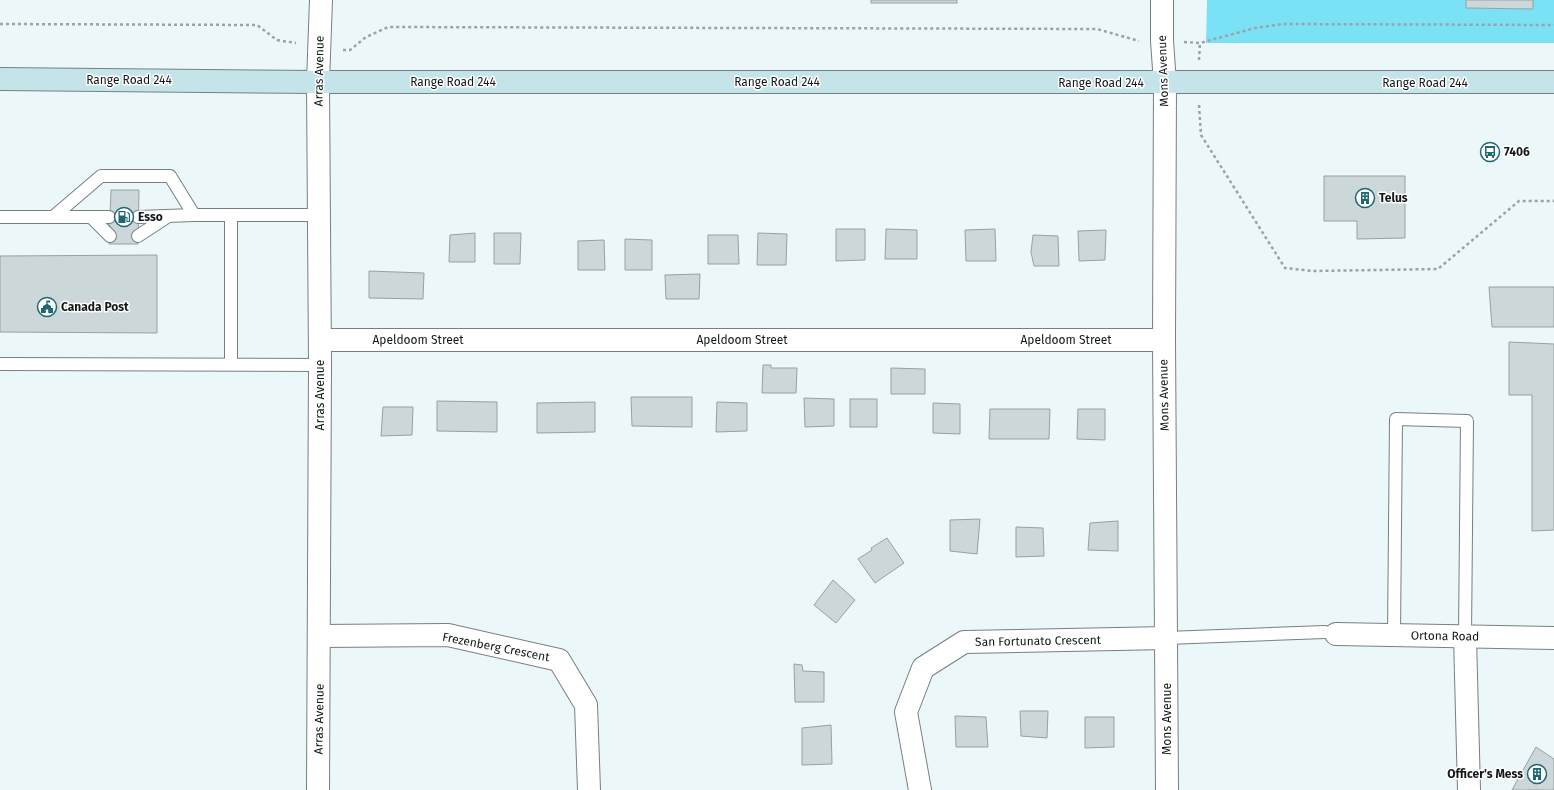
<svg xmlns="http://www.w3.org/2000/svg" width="1554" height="790" font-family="'Fira Sans',sans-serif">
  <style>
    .green { fill: #7be2f5 }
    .building { fill: #ccd7d9; stroke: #97a1a3 }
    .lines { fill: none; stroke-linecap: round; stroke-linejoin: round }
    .lane-casing { stroke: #768082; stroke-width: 14 }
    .street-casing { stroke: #768082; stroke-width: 24 }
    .secondary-casing { stroke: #768082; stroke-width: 24 }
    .path { stroke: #9ba3a5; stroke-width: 2.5; stroke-dasharray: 3 3; stroke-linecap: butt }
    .lane { stroke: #fff; stroke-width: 12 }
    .street { stroke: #fff; stroke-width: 22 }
    .secondary { stroke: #c4e4ea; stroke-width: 22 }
    .labels { text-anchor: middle; stroke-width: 3; stroke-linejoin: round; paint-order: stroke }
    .street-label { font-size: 12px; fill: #141819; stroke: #fff }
    .poi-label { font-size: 12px; font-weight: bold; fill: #141819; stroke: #fff; text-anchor: start }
  </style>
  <rect width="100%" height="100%" fill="#ecf7f9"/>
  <polygon class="green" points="1207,0 1554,0 1554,43 1206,43"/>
  <g class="building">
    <rect x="871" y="0" width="86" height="3"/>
    <polygon points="1466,0 1533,0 1533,9 1466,8"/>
    <polygon points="1324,176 1405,176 1405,238 1357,239 1357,221 1324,221"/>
    <polygon points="111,190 139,190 138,244 109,244"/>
    <polygon points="836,229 865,229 865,260 836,261"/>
    <polygon points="886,229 917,230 917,259 885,259"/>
    <polygon points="995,229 996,261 966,261 965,230"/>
    <polygon points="1106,230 1105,260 1079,261 1078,231"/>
    <polygon points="475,233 475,262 449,262 450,235"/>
    <polygon points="494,233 521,233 520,264 494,264"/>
    <polygon points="758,233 787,234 786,265 757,265"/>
    <polygon points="708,235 738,235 739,264 708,264"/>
    <polygon points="1033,235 1058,236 1059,266 1034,266 1031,252"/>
    <polygon points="625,239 652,240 652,270 625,270"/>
    <polygon points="604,240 605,270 578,270 578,241"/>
    <polygon points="157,255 157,333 0,332 0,256"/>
    <polygon points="369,271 424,273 423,299 369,298"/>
    <polygon points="700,274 699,299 666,299 665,275"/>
    <polygon points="1489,287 1554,287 1554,327 1492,327"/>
    <polygon points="1509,342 1554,344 1554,530 1532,531 1532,395 1509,395"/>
    <polygon points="763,365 771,365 771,368 797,368 796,393 762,393"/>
    <polygon points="891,368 925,369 925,394 891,394"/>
    <polygon points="631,397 692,397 692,427 632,426"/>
    <polygon points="804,398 834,399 834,426 805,427"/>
    <rect x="850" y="399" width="27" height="28"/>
    <polygon points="437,401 497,402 497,432 437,431"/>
    <polygon points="595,402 595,432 537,433 537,403"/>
    <polygon points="717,402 747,403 747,431 716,432"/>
    <polygon points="933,403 960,404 960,434 933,433"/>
    <polygon points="383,407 413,407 412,435 381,436"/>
    <polygon points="990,409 1050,409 1049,439 989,439"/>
    <polygon points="1078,409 1105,409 1105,440 1077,439"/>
    <polygon points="980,519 977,554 950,551 950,520"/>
    <polygon points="1118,521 1118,551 1088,550 1090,523"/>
    <polygon points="1016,527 1043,528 1044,556 1016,557"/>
    <polygon points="887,538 904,563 875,583 858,559 872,550 871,548"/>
    <polygon points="833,580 855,600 836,623 814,605"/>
    <polygon points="794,664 802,665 803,671 824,672 824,702 795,702"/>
    <polygon points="1020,711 1048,711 1047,738 1021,736"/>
    <polygon points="955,716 986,717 988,747 956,747"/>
    <polygon points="1085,717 1114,717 1114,747 1085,748"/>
    <polygon points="831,725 832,764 802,765 802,728"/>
    <polygon points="1536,747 1554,759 1554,790 1512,790"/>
  </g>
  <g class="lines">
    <g class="lane-casing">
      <g id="lane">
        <polyline points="231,215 231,364"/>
        <polyline points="0,217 53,217 101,176 170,176 194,215 319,215"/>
        <polyline points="53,217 109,217"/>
        <polyline points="91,217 110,236"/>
        <polyline points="138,217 194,215"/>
        <polyline points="138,236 167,217"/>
        <polyline points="0,364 320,365"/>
        <polyline points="1394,635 1396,419 1467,421 1465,637"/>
        <polyline points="1167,638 1325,632"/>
      </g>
    </g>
    <g class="street-casing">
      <g id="street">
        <polyline points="1162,0 1162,41 1165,83 1164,340 1167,790"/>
        <polyline points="320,340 1164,340"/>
        <polyline points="1336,634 1554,638"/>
        <polyline points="320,636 448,635 559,660 586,705 589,790"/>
        <polyline points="1465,637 1469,790"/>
        <polyline points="318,790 320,365 318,82 321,0"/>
        <polyline points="920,790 906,712 923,668 964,642 1167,638"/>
      </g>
    </g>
    <g class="secondary-casing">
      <polyline id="secondary" points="0,79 318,82 1554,82"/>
    </g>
    <g class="path">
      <polyline points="0,24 257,25 277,40 296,43"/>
      <polyline points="1184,42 1200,43 1255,28 1283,24 1554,25"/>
      <polyline points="343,50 350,50 366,37 388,27 1097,29 1139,41"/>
      <polyline points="1199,60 1200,43"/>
      <polyline points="1199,105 1201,135 1285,268 1313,271 1438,269 1519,201 1554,201"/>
    </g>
    <use href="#lane" class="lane"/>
    <use href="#street" class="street"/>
    <use href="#secondary" class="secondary"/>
  </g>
  <defs>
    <g id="bus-ring" transform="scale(1)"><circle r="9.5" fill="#fff" stroke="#1e6774" stroke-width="1.5"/><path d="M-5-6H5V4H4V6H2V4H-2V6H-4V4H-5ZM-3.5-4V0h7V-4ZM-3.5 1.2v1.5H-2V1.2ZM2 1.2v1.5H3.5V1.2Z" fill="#1e6774"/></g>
    <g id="building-ring" transform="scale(1)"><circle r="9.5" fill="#fff" stroke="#1e6774" stroke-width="1.5"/><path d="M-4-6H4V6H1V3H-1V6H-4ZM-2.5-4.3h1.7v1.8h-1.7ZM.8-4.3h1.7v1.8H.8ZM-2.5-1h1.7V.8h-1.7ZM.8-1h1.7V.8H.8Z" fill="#1e6774"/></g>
    <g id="fuel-ring" transform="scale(1)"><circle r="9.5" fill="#fff" stroke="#1e6774" stroke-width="1.5"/><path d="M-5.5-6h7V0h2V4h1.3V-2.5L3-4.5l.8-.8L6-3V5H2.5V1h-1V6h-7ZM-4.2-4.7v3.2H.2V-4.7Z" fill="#1e6774"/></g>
    <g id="civic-ring" transform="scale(1)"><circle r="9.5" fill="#fff" stroke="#1e6774" stroke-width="1.5"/><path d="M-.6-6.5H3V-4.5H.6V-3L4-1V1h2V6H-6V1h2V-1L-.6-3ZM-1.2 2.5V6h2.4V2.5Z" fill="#1e6774"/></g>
  </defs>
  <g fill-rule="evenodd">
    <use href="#bus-ring" x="1490" y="152"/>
    <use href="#building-ring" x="1365" y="198"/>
    <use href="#fuel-ring" x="124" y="217"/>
    <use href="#civic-ring" x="47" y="307"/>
    <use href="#building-ring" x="1537" y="774"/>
  </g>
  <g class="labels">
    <g class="street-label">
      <text transform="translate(319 71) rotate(-89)" y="4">Arras Avenue</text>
      <text transform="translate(1163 71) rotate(-92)" y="4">Mons Avenue</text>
      <text x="129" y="84">Range Road 244</text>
      <text x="453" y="86">Range Road 244</text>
      <text x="777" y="86">Range Road 244</text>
      <text x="1101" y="87">Range Road 244</text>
      <text x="1425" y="87">Range Road 244</text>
      <text x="418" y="344">Apeldoom Street</text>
      <text x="742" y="344">Apeldoom Street</text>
      <text x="1066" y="344">Apeldoom Street</text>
      <text transform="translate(320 395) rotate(-90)" y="4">Arras Avenue</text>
      <text transform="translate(1164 395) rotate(-91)" y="4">Mons Avenue</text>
      <text transform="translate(1445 636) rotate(1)" y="4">Ortona Road</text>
      <text transform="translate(1038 641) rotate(-1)" y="4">San Fortunato Crescent</text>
      <text transform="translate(496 647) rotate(11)" y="4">Frezenberg Crescent</text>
      <text transform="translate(319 719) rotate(-89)" y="4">Arras Avenue</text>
      <text transform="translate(1167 719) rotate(-90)" y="4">Mons Avenue</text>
    </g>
    <g class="poi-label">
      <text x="1504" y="156">7406</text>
      <text x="1379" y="202">Telus</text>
      <text x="138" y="221">Esso</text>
      <text x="61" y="311">Canada Post</text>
      <text x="1523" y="778" text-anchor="end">Officer's Mess</text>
    </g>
  </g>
</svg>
